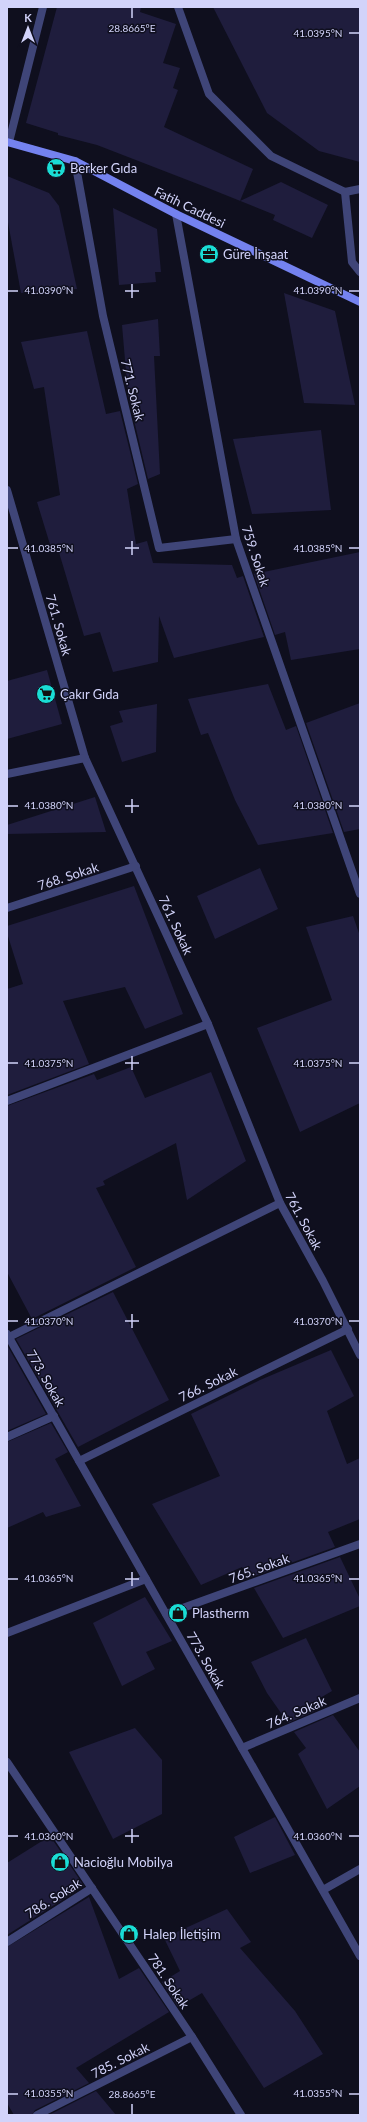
<svg xmlns="http://www.w3.org/2000/svg" width="367" height="2122" font-family="Lato,sans-serif">
  <style>
    .building { fill: #1f1d3d }
    .lines { fill: none; stroke-linecap: round; stroke-linejoin: round }
    .minor { stroke: #3f4578; stroke-width: 8 }
    .secondary { stroke: #7482ef; stroke-width: 8 }
    .ticks { fill: none; stroke: #d2d3fa; stroke-width: 1.5 }
    .labels { text-anchor: middle; stroke-width: 3; stroke-linejoin: round; paint-order: stroke }
    .poi-label { font-size: 13px; fill: #d2d3fa; stroke: #0f0f1e; text-anchor: start }
    .street-label { font-size: 13px; fill: #d2d3fa; stroke: #0f0f1e }
    .ticks-label { font-size: 10px; text-anchor: middle; fill: #d2d3fa; stroke: #0f0f1e; stroke-width: 3; stroke-linejoin: round; paint-order: stroke }
  </style>
  <rect width="100%" height="100%" fill="#0f0f1e"/>
  <g class="building">
    <polygon points="57,7 141,7 140,12 176,24 163,63 180,68 173,88 178,90 164,127 253,169 240,201 281,182 328,205 312,238 273,220 275,215 203,186 97,145 58,135 58,133 26,123"/>
    <polygon points="213,7 360,7 360,162 319,151 267,113"/>
    <polygon points="7,176 49,193 59,206 77,289 21,293 7,217"/>
    <polygon points="113,208 157,229 161,272 155,272 156,282 119,285"/>
    <polygon points="284,293 335,311 355,405 304,403"/>
    <polygon points="158,319 160,356 154,356 160,474 148,479 128,395 122,325"/>
    <polygon points="87,331 106,414 120,411 138,484 127,489 136,544 147,541 153,563 232,565 237,578 243,576 264,637 174,658 159,616 158,662 113,672 100,632 84,636 58,549 52,551 37,502 60,495 44,387 34,389 21,342"/>
    <polygon points="321,430 331,510 252,514 233,439"/>
    <polygon points="360,552 360,649 291,660 285,632 275,635 254,574"/>
    <polygon points="47,670 62,724 7,739 7,681"/>
    <polygon points="268,684 286,730 296,726 333,833 258,845 235,800 208,733 201,735 188,699"/>
    <polygon points="360,703 360,829 344,832 306,723"/>
    <polygon points="157,704 156,752 122,762 110,726 123,722 119,711"/>
    <polygon points="95,797 106,832 7,834 7,825"/>
    <polygon points="260,868 278,909 215,939 197,896"/>
    <polygon points="134,886 183,1014 145,1029 125,987 63,1001 89,1064 7,1095 7,989 23,984 7,933 7,926"/>
    <polygon points="353,916 360,936 360,1103 300,1132 257,1028 332,1000 306,927"/>
    <polygon points="131,1067 145,1098 211,1072 246,1161 187,1200 176,1143 103,1181 105,1185 96,1188 136,1267 32,1319 7,1272 7,1106 94,1074 97,1080"/>
    <polygon points="113,1292 169,1400 78,1447 16,1339"/>
    <polygon points="7,1345 46,1414 7,1431"/>
    <polygon points="331,1350 354,1396 327,1411 347,1464 360,1458 360,1519 328,1532 335,1547 249,1578 242,1567 201,1585 152,1504 220,1476 191,1414 260,1380"/>
    <polygon points="51,1423 68,1452 55,1459 81,1506 46,1517 43,1512 7,1528 7,1442"/>
    <polygon points="340,1557 360,1599 360,1606 283,1638 254,1588"/>
    <polygon points="145,1597 172,1641 146,1652 155,1669 122,1686 93,1623"/>
    <polygon points="306,1638 332,1691 320,1698 326,1706 288,1723 267,1693 251,1662"/>
    <polygon points="333,1715 360,1752 360,1786 327,1809 298,1754 306,1748 294,1732"/>
    <polygon points="135,1728 162,1760 162,1814 113,1839 69,1752"/>
    <polygon points="275,1817 295,1855 250,1873 234,1837"/>
    <polygon points="50,1836 84,1886 7,1935 7,1863"/>
    <polygon points="89,1897 119,1979 139,1968 169,2012 76,2068 89,2083 35,2110 32,2115 14,2115 7,2103 7,1947"/>
    <polygon points="227,1909 251,1942 240,1948 295,2011 323,2054 264,2088 202,1993 178,2007 162,1982 180,1971 164,1938"/>
    <polygon points="96,2091 116,2115 49,2115"/>
  </g>
  <g class="lines">
    <g class="minor">
      <polyline points="178,7 209,94 271,156 345,192 360,189"/>
      <polyline points="9,142 43,7"/>
      <polyline points="75,161 103,316 159,548 236,539"/>
      <polyline points="345,192 352,262 360,272"/>
      <polyline points="176,214 236,539 360,894"/>
      <polyline points="7,490 85,758 208,1024 280,1203 323,1281 360,1355"/>
      <polyline points="7,774 85,758"/>
      <polyline points="7,908 136,866"/>
      <polyline points="7,1101 208,1024"/>
      <polyline points="7,1334 360,1956"/>
      <polyline points="9,1337 280,1203"/>
      <polyline points="7,1437 54,1416"/>
      <polyline points="79,1461 348,1329"/>
      <polyline points="166,1614 360,1544"/>
      <polyline points="7,1633 146,1579"/>
      <polyline points="242,1748 360,1698"/>
      <polyline points="7,1762 192,2037 241,2115"/>
      <polyline points="323,1890 360,1869"/>
      <polyline points="7,1942 92,1888"/>
      <polyline points="37,2115 192,2037"/>
    </g>
    <polyline class="secondary" points="7,142 75,161 176,214 360,302"/>
  </g>
  <path class="ticks" d="M132,8V18M349,33H359M132,284V298M8,291H18M125,291H139M349,291H359M132,541V555M8,548H18M125,548H139M349,548H359M132,799V813M8,806H18M125,806H139M349,806H359M132,1056V1070M8,1063H18M125,1063H139M349,1063H359M132,1314V1328M8,1321H18M125,1321H139M349,1321H359M132,1572V1586M8,1579H18M125,1579H139M349,1579H359M132,1829V1843M8,1836H18M125,1836H139M349,1836H359M8,2094H18M349,2094H359M132,2104V2114"/>
  <defs>
    <g id="supermarket-disc" transform="scale(1)"><circle r="9.5" fill="#1addd5" stroke="#0f0f1e"/><path d="M-6-5.5h2.5l.6 2H6L4.5 2H-2.5L-4.4-4H-6ZM-1.5 3.2a1.3 1.3 0 1 0 .1 0ZM3 3.2a1.3 1.3 0 1 0 .1 0Z" fill="#111"/></g>
    <g id="office-disc" transform="scale(1)"><circle r="9.5" fill="#1addd5" stroke="#0f0f1e"/><path d="M-6-3h4V-5.5h4V-3h4V5H-6ZM-1-4.5V-3h2v-1.5ZM-6 0V1H6V0Z" fill="#111"/></g>
    <g id="shop-disc" transform="scale(1)"><circle r="9.5" fill="#1addd5" stroke="#0f0f1e"/><path d="M-5-2.5h2.3a2.7 3.5 0 0 1 5.4 0H5L5.5 6h-11ZM-1.5-2.5h3a1.5 2.3 0 0 0-3 0Z" fill="#111"/></g>
  </defs>
  <g fill-rule="evenodd">
    <use href="#supermarket-disc" x="56" y="168"/>
    <use href="#office-disc" x="209" y="254"/>
    <use href="#supermarket-disc" x="46" y="694"/>
    <use href="#shop-disc" x="178" y="1613"/>
    <use href="#shop-disc" x="60" y="1862"/>
    <use href="#shop-disc" x="129" y="1934"/>
  </g>
  <g class="labels">
    <g class="poi-label">
      <text x="70" y="173">Berker Gıda</text>
      <text x="223" y="259">Güre İnşaat</text>
      <text x="60" y="699">Çakır Gıda</text>
      <text x="192" y="1618">Plastherm</text>
      <text x="74" y="1867">Nacioğlu Mobilya</text>
      <text x="143" y="1939">Halep İletişim</text>
    </g>
    <g class="street-label">
      <text transform="translate(190 207) rotate(26)" y="5">Fatih Caddesi</text>
      <text transform="translate(133 390) rotate(76)" y="5">771. Sokak</text>
      <text transform="translate(256 556) rotate(72)" y="5">759. Sokak</text>
      <text transform="translate(59 625) rotate(74)" y="5">761. Sokak</text>
      <text transform="translate(68 876) rotate(-18)" y="5">768. Sokak</text>
      <text transform="translate(176 925) rotate(65)" y="5">761. Sokak</text>
      <text transform="translate(304 1221) rotate(62)" y="5">761. Sokak</text>
      <text transform="translate(46 1378) rotate(60)" y="5">773. Sokak</text>
      <text transform="translate(208 1384) rotate(-26)" y="5">766. Sokak</text>
      <text transform="translate(259 1568) rotate(-20)" y="5">765. Sokak</text>
      <text transform="translate(206 1660) rotate(60)" y="5">773. Sokak</text>
      <text transform="translate(296 1712) rotate(-23)" y="5">764. Sokak</text>
      <text transform="translate(53 1898) rotate(-32)" y="5">786. Sokak</text>
      <text transform="translate(169 1981) rotate(56)" y="5">781. Sokak</text>
      <text transform="translate(120 2060) rotate(-27)" y="5">785. Sokak</text>
    </g>
  </g>
  <g class="ticks-label">
    <text x="132" y="32">28.8665°E</text>
    <text x="318" y="37">41.0395°N</text>
    <text x="49" y="294">41.0390°N</text>
    <text x="318" y="294">41.0390°N</text>
    <text x="49" y="552">41.0385°N</text>
    <text x="318" y="552">41.0385°N</text>
    <text x="49" y="809">41.0380°N</text>
    <text x="318" y="809">41.0380°N</text>
    <text x="49" y="1067">41.0375°N</text>
    <text x="318" y="1067">41.0375°N</text>
    <text x="49" y="1325">41.0370°N</text>
    <text x="318" y="1325">41.0370°N</text>
    <text x="49" y="1582">41.0365°N</text>
    <text x="318" y="1582">41.0365°N</text>
    <text x="49" y="1840">41.0360°N</text>
    <text x="318" y="1840">41.0360°N</text>
    <text x="49" y="2097">41.0355°N</text>
    <text x="318" y="2097">41.0355°N</text>
    <text x="132" y="2098">28.8665°E</text>
  </g>
  <rect width="367" height="2122" fill="none" stroke="#d2d3fa" stroke-width="16"/>
  <g transform="translate(28 28)" stroke="#0f0f1e" stroke-width="3" paint-order="stroke">
  <path d="M0-3L7 15L0 10L-7 15Z" fill="#d2d3fa"/>
  <text y="-6" font-size="11" font-weight="bold" text-anchor="middle" fill="#d2d3fa">K</text>
  </g>
</svg>
